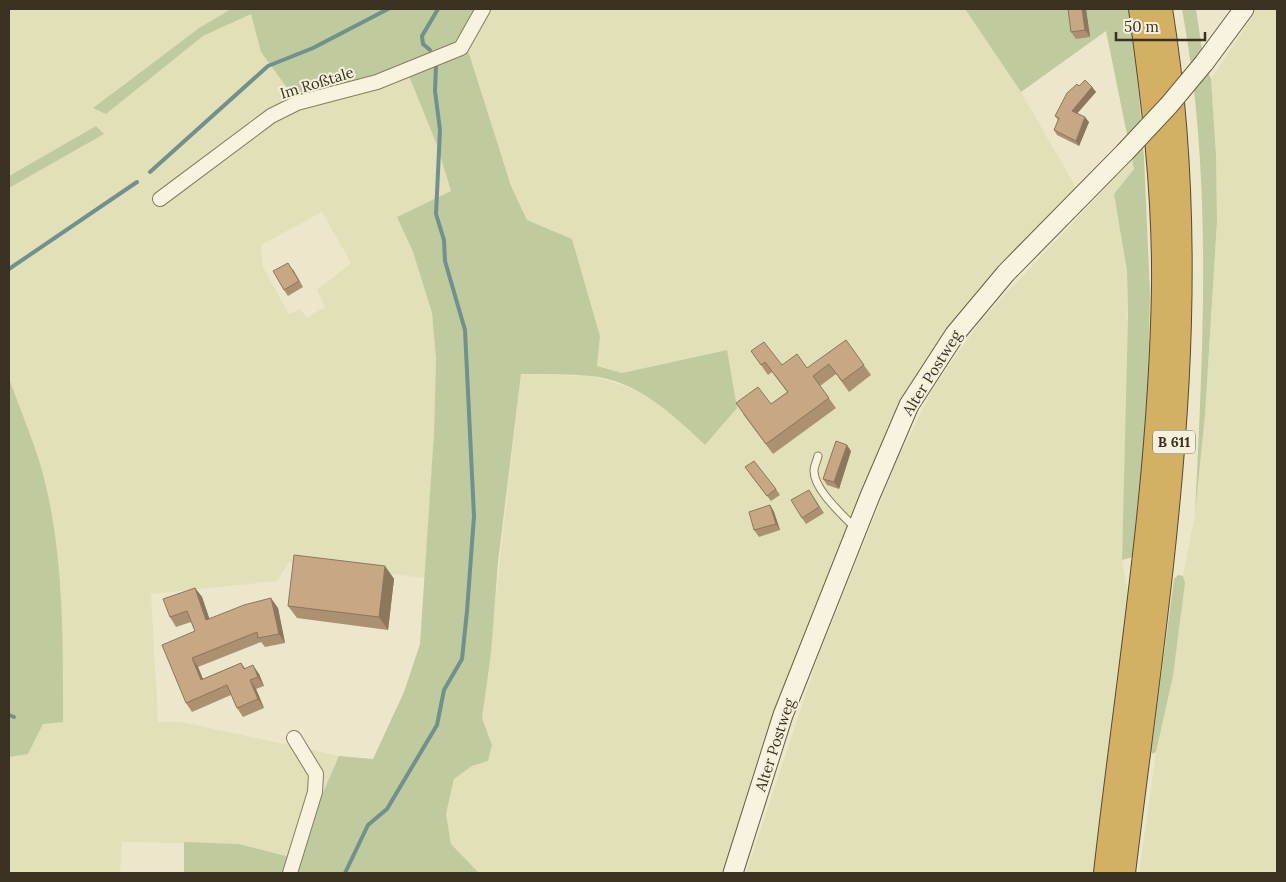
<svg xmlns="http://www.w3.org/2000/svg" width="1286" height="882" font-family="Lora,serif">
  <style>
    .farmland { fill: #e2e0b9; fill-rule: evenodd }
    .green { fill: #c0ca9f }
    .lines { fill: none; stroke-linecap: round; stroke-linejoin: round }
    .stream { stroke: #72908c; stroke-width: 4 }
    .lane-casing { stroke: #897b60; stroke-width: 9 }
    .street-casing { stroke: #897b60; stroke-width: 16 }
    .secondary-casing { stroke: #6b5c43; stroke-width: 21 }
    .highway-casing { stroke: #574834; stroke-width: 26 }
    .lane { stroke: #f7f3de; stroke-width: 7 }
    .street { stroke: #f7f3de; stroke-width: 14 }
    .secondary { stroke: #f7f3de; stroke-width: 19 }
    .highway { stroke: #d4b064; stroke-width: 24 }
    .secondary-bridge-casing { stroke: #6b5c43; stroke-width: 21; stroke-linecap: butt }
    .secondary-bridge { stroke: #f7f3de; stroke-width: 19 }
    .wall { fill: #ac9072 }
    .shaded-wall { fill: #8c765c }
    .building { fill: #c8a884; stroke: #8c765c }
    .labels { text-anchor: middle; stroke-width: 4; stroke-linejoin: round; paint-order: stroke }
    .shield { fill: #f4f0db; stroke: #726a5a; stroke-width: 1 }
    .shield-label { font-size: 14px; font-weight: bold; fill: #3a3122 }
    .street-label { font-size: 15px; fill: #3a3122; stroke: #f4f0db }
  </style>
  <rect width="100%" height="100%" fill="#ece7cb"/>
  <g class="farmland">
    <path d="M9,9H231L199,28L113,92L106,114L203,36L252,13L261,52L407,70L437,145L451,191L397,217L413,252L432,313L436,359L434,433L425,578L289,562L277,581L151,594L158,722H182L339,756L321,797L301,860L239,844L122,842L120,873H9V757L28,754L63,682L46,484L9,378V188L104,134L96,126L9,176ZM322,212L351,263L317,290L325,307L307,318L300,309L289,314L263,267L261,245Z"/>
    <polygon points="485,9 965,9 1021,92 1078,191 915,380 726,873 479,873 451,844 446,814 454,779 472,766 488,761 492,745 482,718 521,374 593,376 625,386 651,399 677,418 727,350 622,373 597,366 600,336 572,239 527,220 511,186 466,44"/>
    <polygon points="1257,9 1277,9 1277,873 1139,873 1156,752 1173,676 1185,583 1183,576 1195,514 1205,415 1217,221 1216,155 1211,79"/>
    <polygon points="1132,160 1134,169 1114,194 1127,271 1128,355 1122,560 1129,598 1094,873 746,873 818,657 896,463 933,388 982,319"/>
  </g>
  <g class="green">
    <path d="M231,9H485L466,44L511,186L527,220L572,239L600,336L597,366L622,373L727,350L737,408L705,445C674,415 636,380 591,376C568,374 544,374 521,374L498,562L491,653L482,718L492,745L488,761L472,766L454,779L446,814L451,844L479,873H184V842L239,844L301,860L321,797L339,756L373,759L404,692L420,644L434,433L436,359L432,313L413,252L397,217L451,191L437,145L407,71L298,103L261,52L251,14L203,36L106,114L93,108L199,28Z"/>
    <polygon points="965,9 1129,9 1135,45 1144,158 1150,292 1148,391 1137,538 1133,557 1122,560 1128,316 1127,271 1114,194 1134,169 1106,31 1021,92"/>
    <path d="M1182,9H1196L1204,63L1211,79L1216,155L1217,221L1205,415L1195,514C1203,346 1213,176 1182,9Z"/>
    <polygon points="96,126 104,134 9,188 9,176"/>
    <path d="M9,378C21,413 38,450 46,486C64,563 63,644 63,722L43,724L28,754L9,757Z"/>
    <polygon points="1178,575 1183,576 1185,583 1173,676 1156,752 1153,754 1151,752 1174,579"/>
  </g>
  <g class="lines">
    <g class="stream">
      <polyline points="430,50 423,44 422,36 438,9"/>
      <polyline points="150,172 268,66 313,48 388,9"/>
      <polyline points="9,269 137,182"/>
      <polyline points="9,715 14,717"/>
      <polyline points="345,873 368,825 387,809 437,725 444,690 462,659 467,611 474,516 465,330 445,261 444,240 436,214 440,130 435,91 436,66"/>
    </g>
    <g class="lane-casing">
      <path id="lane" d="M818,456C817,461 814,466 814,471C814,490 844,516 856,529"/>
    </g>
    <g class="street-casing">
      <g id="street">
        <polyline points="160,199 271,116 297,103 377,82 461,48 483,9"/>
        <polyline points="290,873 315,792 316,774 294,738"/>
      </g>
    </g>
    <g class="secondary-casing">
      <g id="secondary">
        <polyline points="1204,63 1244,9"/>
        <polyline points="733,873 783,715 870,496 909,405 955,334 1006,273 1125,152"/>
      </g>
    </g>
    <g class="highway-casing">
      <g id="highway">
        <path d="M1106,873C1128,678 1161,484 1164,287C1165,194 1154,100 1141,9"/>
        <path d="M1123,873C1158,581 1208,304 1160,9"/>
      </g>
    </g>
    <use href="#lane" class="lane"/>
    <use href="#street" class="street"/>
    <use href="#secondary" class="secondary"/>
    <use href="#highway" class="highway"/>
    <g class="secondary-bridge-casing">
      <polyline id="secondary-bridge" points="1125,152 1169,105 1204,63"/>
    </g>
    <use href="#secondary-bridge" class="secondary-bridge"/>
  </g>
  <g class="wall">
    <polygon points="1068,9 1086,9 1090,37 1076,39 1071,32"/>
    <polygon points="1079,86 1092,87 1096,92 1077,113 1089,122 1079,146 1057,135 1054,130 1058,120 1055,116"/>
    <polygon points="293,269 303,287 288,296 284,290"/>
    <polygon points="846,340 871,375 849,392 836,374 820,386 836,408 773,454 743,414 771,404 787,392 772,372 768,375 751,351 782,365 807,368"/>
    <polygon points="851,451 839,489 827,485 823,479"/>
    <polygon points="749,473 776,489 780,495 771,501"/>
    <polygon points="813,496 824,513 806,524 802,518"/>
    <polygon points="770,505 774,512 780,530 759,537 754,530"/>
    <polygon points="385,566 394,579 388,630 297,618 288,606"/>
    <polygon points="195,588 202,597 209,619 278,608 285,643 265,647 261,642 198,667 203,679 241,663 245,668 259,674 264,686 256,689 264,708 243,717 237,708 231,695 192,712 186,703 195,631 191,622 176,627 170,617"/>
  </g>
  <g class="shaded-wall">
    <polygon points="1082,9 1086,9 1090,37 1085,30"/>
    <polygon points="1092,87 1096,92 1075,116 1072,111"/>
    <polygon points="1085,117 1089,122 1079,146 1076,141"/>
    <polygon points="847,445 851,451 839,489 834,482"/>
    <polygon points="770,505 774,512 780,530 776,524"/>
    <polygon points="385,566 394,579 388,630 379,617"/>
    <polygon points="195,588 202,597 213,629 206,620"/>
    <polygon points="271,598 278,608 285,643 279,634"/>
    <polygon points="192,658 198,667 207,689 201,680"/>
    <polygon points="253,665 259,674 264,686 258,677"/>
    <polygon points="250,680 256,689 264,708 258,699"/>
  </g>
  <g class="building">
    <polygon points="1068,9 1082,9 1085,30 1071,32"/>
    <polygon points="1085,80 1092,87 1072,111 1085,117 1076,141 1054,130 1059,118 1055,116 1067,93 1077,84 1079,86"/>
    <polygon points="288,263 299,281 284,290 273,271"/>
    <polygon points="846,340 864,365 842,381 829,364 813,376 829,398 766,444 736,403 758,387 771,404 788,392 765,362 761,365 751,351 764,342 782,365 797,354 807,368"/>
    <polygon points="836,441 847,445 834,482 823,479"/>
    <polygon points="754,461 776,489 767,496 745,467"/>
    <polygon points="809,490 819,507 802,518 791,500"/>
    <polygon points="770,505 776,524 754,530 749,512"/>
    <polygon points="294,555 385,566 379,617 288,606"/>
    <polygon points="195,588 206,620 244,605 271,598 279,634 258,638 257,632 192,658 201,680 241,663 244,669 253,665 258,677 250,680 258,699 237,708 227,685 186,703 162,645 195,631 187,611 170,617 163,599"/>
  </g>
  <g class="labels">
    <rect class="shield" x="1153" y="430.5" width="42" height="23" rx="4"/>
    <g class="shield-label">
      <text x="1174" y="447">B 611</text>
    </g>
    <g class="street-label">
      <text transform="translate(317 83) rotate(-17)" y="5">Im Roßtale</text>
      <text transform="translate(932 373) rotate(-58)" y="5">Alter Postweg</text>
      <text transform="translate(775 745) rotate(-72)" y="5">Alter Postweg</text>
    </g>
  </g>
  <rect width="1286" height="882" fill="none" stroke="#3a3122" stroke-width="20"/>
  <path d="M1116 32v8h89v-8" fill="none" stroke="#3a3122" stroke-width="2.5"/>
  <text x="1124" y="32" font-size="15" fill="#3a3122" stroke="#f4f0db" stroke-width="4" paint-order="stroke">50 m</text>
</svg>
